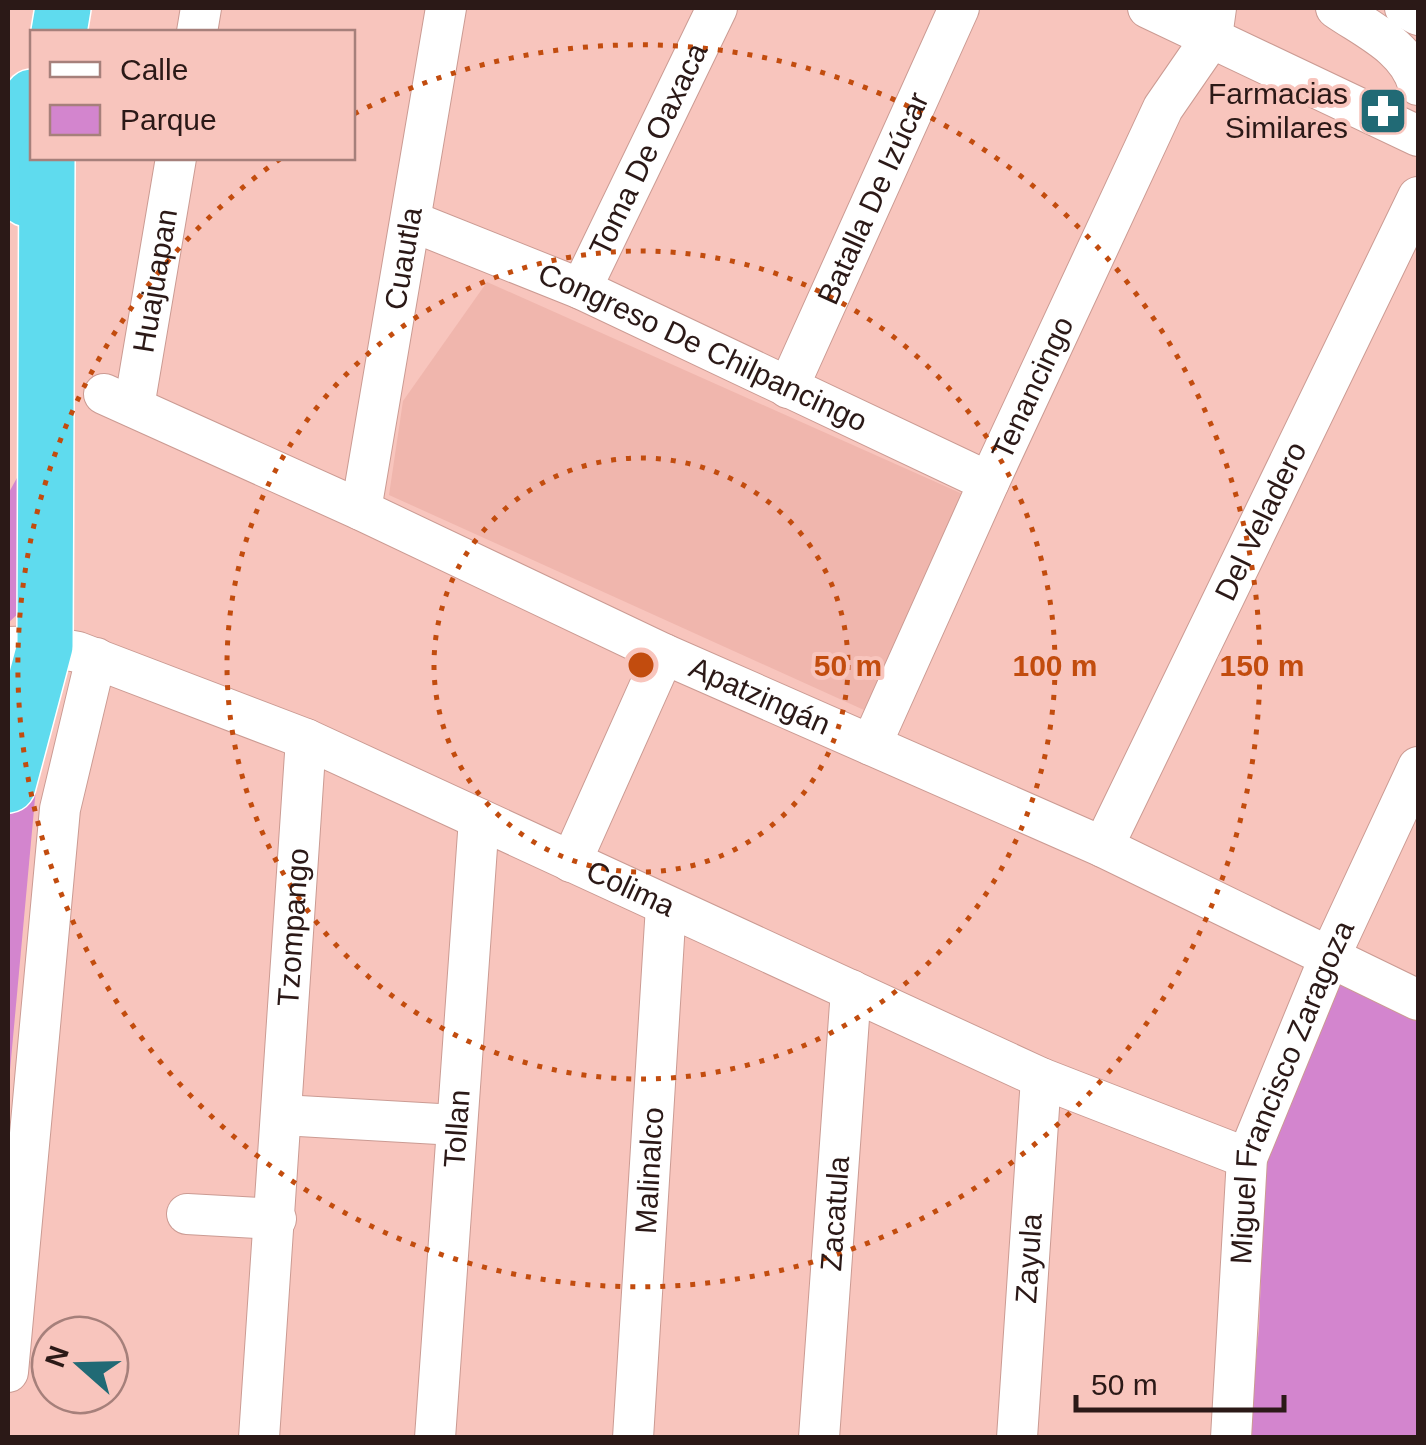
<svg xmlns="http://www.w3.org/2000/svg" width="1426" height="1445" font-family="Arial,sans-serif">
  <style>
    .built { fill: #f0b6ad }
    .green { fill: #d385ce }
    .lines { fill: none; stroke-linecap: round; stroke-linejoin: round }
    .minor-casing { stroke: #cb9b93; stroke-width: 42 }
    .highway-casing { stroke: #fff; stroke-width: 58 }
    .minor { stroke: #fff; stroke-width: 40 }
    .highway { stroke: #5fdbee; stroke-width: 55 }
    .ring { fill: none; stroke: #c24c0e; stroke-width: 5; stroke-dasharray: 5 10 }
    .labels { text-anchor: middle; stroke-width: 8; stroke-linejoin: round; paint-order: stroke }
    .poi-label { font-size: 30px; fill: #2b1917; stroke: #f8c5bd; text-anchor: end }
    .street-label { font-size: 30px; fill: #2b1917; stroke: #f8c5bd }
    .centre { fill: #c24c0e; stroke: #f8c5bd; stroke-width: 5 }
    .ring-label { font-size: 30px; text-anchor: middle; font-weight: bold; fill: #c24c0e; stroke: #f8c5bd; stroke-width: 8; stroke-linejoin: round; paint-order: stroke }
  </style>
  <rect width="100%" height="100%" fill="#f8c5bd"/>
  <polygon class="built" points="487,282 965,495 864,710 389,495 403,401"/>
  <g class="green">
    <polygon points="27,460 21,611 8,623 8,494"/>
    <polygon points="46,679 8,1092 8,820"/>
    <polygon points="1338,982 1418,1022 1418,1437 1249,1438 1259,1327 1266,1148"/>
  </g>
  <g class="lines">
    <g class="minor-casing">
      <g id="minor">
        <polyline points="1148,8 1418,136"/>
        <path d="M1336,8C1366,29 1408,47 1418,85"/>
        <polyline points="1405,8 1418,15"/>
        <polyline points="197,32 201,8"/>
        <path id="s1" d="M411,221L581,289L989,482"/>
        <path id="s2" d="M581,289L717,8"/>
        <path id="s3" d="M788,388L959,8"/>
        <path id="s4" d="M104,394L361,510L664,654L1103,847L1418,1000"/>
        <path id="s5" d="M134,407L176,158"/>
        <path id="s6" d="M361,510L446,8"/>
        <path id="s7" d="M8,647L45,646L78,652L306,739L1041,1078L1247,1158"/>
        <path id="s8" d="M871,745L989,482L1163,108L1212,37L1216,8"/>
        <path id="s9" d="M1103,847L1418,197"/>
        <polyline points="571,862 664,654"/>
        <polyline points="282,1115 456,1125"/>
        <polyline points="187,1214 276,1219"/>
        <polyline points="8,1372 60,809 96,658"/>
        <path id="s10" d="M259,1438L306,739"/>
        <path id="s11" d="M435,1438L479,819"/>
        <path id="s12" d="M633,1438L666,906"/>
        <path id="s13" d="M819,1438L851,990"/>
        <path id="s14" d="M1017,1438L1041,1078"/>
        <path id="s15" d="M1231,1438L1247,1158L1330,956L1418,767"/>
      </g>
    </g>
    <g class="highway-casing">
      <g id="highway">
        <polyline points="59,32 63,8"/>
        <polyline points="27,199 32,97"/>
        <polyline points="8,785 45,646 47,158"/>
      </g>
    </g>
    <use href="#minor" class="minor"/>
    <use href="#highway" class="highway"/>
  </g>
  <g class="ring">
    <circle cx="641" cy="665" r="207"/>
    <circle cx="641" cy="665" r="414"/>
    <path d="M354 114A621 621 0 1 1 280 159"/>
  </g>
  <defs>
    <g id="pharmacy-square" transform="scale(2.5)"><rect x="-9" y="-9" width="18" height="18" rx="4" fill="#216a75" stroke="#f8c5bd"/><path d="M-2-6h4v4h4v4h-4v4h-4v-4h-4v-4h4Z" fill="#fff"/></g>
  </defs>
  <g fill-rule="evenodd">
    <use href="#pharmacy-square" x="1383" y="111"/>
  </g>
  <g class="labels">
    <g class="poi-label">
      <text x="1348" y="104">Farmacias<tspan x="1348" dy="34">Similares</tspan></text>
    </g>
    <g class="street-label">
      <text dy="10" stroke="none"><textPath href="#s2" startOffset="155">Toma De Oaxaca</textPath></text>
      <text dy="10" stroke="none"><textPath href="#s3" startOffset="208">Batalla De Izúcar</textPath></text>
      <text dy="10" stroke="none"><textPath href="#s6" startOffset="255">Cuautla</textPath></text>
      <text dy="10" stroke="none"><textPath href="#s5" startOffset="128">Huajuapan</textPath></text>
      <text dy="10" stroke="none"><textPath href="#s1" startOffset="318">Congreso De Chilpancingo</textPath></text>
      <text dy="10" stroke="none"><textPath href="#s8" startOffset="392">Tenancingo</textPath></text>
      <text dy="10" stroke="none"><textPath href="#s9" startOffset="362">Del Veladero</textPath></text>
      <text dy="10" stroke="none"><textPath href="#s4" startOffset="722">Apatzingán</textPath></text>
      <text dy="10" stroke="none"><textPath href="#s7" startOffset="672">Colima</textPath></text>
      <text dy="10" stroke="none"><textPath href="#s10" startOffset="512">Tzompango</textPath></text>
      <text dy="10" stroke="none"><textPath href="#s15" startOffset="355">Miguel Francisco Zaragoza</textPath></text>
      <text dy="10" stroke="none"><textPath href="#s11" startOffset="310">Tollan</textPath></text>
      <text dy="10" stroke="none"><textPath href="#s12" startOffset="268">Malinalco</textPath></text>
      <text dy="10" stroke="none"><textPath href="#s13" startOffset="225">Zacatula</textPath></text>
      <text dy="10" stroke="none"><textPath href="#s14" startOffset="180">Zayula</textPath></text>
    </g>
  </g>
  <circle cx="641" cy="665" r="15" class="centre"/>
  <g class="ring-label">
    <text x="848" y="676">50 m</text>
    <text x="1055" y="676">100 m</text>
    <text x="1262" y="676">150 m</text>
  </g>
  <rect width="1426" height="1445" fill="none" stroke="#2b1917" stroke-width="20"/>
  <rect x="30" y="30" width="325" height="130" fill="#f8c5bd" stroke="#a6807b" stroke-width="2.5"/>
  <rect x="50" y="62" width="50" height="15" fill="#ffffff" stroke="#a6807b" stroke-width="2.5"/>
  <text x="120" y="80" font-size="30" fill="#2b1917">Calle</text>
  <rect x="50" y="105" width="50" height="30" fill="#d385ce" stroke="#a6807b" stroke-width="2.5"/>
  <text x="120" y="130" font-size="30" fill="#2b1917">Parque</text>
  <g transform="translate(80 1365) rotate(290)"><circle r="48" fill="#f8c5bd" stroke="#a6807b" stroke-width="2.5"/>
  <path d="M0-8L18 38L0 25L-18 38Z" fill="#216a75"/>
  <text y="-15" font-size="28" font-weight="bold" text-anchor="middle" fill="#2b1917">N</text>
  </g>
  <path d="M1076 1395v15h208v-15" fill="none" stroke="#2b1917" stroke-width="5"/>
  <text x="1091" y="1395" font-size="30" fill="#2b1917" stroke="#f8c5bd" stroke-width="8" paint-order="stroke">50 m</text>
</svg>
